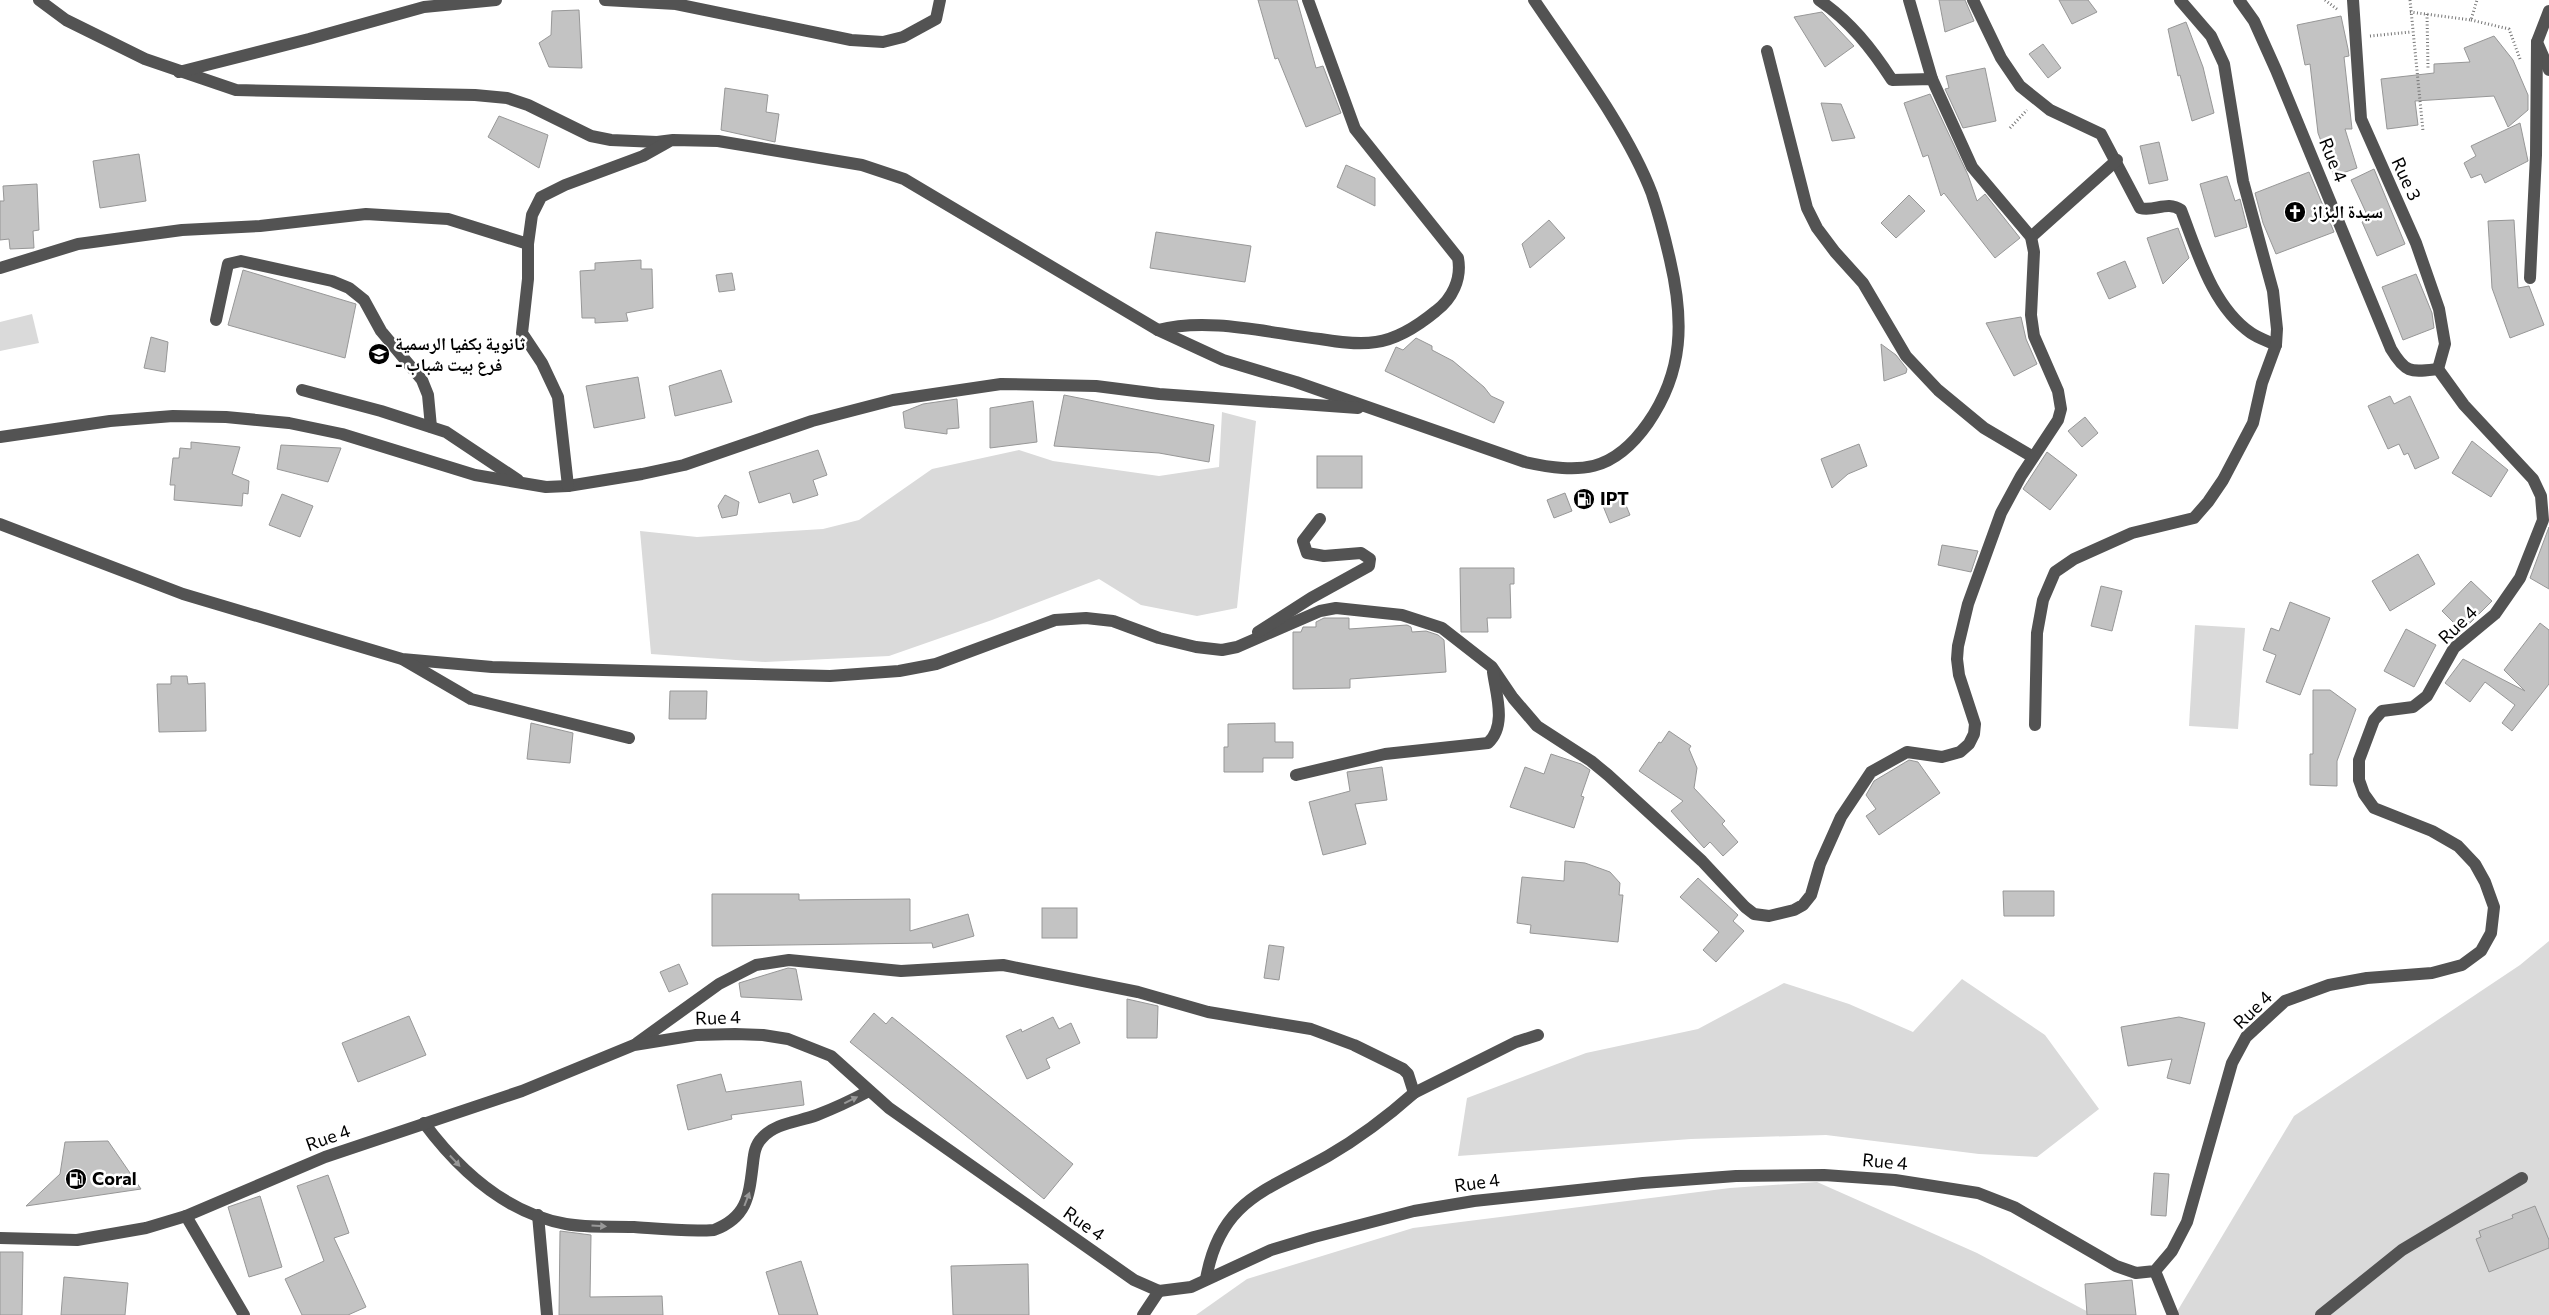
<svg xmlns="http://www.w3.org/2000/svg" width="2549" height="1315" font-family="Commissioner,'Noto Naskh Arabic',sans-serif">
  <style>
    .green { fill: #dadada }
    .building { fill: #c3c3c3; stroke: #979797 }
    .lines { fill: none; stroke-linecap: round; stroke-linejoin: round }
    .path { stroke: #757575; stroke-width: 3; stroke-dasharray: 1 2.5; stroke-linecap: butt }
    .minor { stroke: #535353; stroke-width: 12 }
    .oneway { fill: #989898 }
    .labels { text-anchor: middle; stroke-width: 5; stroke-linejoin: round; paint-order: stroke }
    .street-label { font-size: 18px; fill: #000; stroke: #fff }
    .poi-label { font-size: 18px; font-weight: bold; fill: #000; stroke: #fff; text-anchor: start }
  </style>
  <rect width="100%" height="100%" fill="#fff"/>
  <g class="green">
    <polygon points="32,314 39,343 0,351 0,322"/>
    <polygon points="1222,412 1256,421 1237,608 1197,616 1141,605 1099,579 992,620 889,656 765,662 651,654 640,531 697,537 823,529 859,520 932,469 1019,450 1053,461 1159,476 1219,467"/>
    <polygon points="2195,625 2245,628 2238,729 2189,726"/>
    <polygon points="2549,941 2549,1315 2175,1315 2294,1116 2520,965"/>
    <polygon points="1962,979 2045,1035 2099,1109 2037,1157 1979,1154 1826,1135 1691,1139 1458,1156 1467,1098 1586,1053 1698,1029 1784,983 1849,1004 1913,1032"/>
    <polygon points="1817,1182 1977,1253 2094,1315 1196,1315 1247,1279 1413,1228 1730,1188"/>
  </g>
  <g class="building">
    <polygon points="1258,0 1297,0 1316,68 1323,66 1341,113 1306,127 1278,58 1275,59"/>
    <polygon points="1939,0 1965,0 1974,21 1945,32"/>
    <polygon points="2059,0 2088,0 2097,12 2072,24"/>
    <polygon points="579,10 582,68 549,67 539,43 551,35 552,11"/>
    <polygon points="1822,12 1854,46 1825,67 1794,17"/>
    <polygon points="2341,16 2348,49 2349,56 2344,57 2352,129 2345,129 2357,168 2334,176 2318,133 2310,64 2305,65 2297,25"/>
    <polygon points="2186,22 2203,67 2214,113 2192,121 2180,75 2178,76 2168,29"/>
    <polygon points="2494,36 2513,60 2528,95 2528,110 2508,127 2494,96 2415,101 2418,125 2387,129 2381,79 2434,73 2434,64 2470,62 2464,48"/>
    <polygon points="2043,44 2061,68 2048,78 2029,54"/>
    <polygon points="1985,68 1996,121 1963,128 1945,89 1949,88 1946,76"/>
    <polygon points="725,88 768,95 766,112 779,114 775,142 721,130"/>
    <polygon points="1930,94 1968,175 1977,201 1985,194 2020,238 1995,258 1944,193 1941,196 1928,155 1923,157 1904,103"/>
    <polygon points="1821,103 1841,104 1855,138 1832,141"/>
    <polygon points="499,116 548,135 539,168 488,137"/>
    <polygon points="2520,123 2528,161 2485,183 2481,174 2471,178 2464,163 2476,156 2471,146"/>
    <polygon points="2159,142 2168,180 2149,184 2140,146"/>
    <polygon points="139,154 146,201 100,208 93,161"/>
    <polygon points="1346,165 1375,178 1375,206 1337,187"/>
    <polygon points="2374,169 2405,244 2377,256 2362,222 2369,219 2351,180"/>
    <polygon points="2309,172 2334,232 2276,254 2263,223 2255,193"/>
    <polygon points="2227,176 2235,201 2240,199 2247,227 2215,237 2200,184"/>
    <polygon points="37,184 39,230 33,231 34,248 10,249 9,239 0,240 0,201 4,201 3,186"/>
    <polygon points="1909,195 1925,211 1896,238 1881,223"/>
    <polygon points="1549,220 1565,238 1530,268 1522,244"/>
    <polygon points="2514,220 2518,288 2529,286 2544,325 2510,338 2492,288 2488,221"/>
    <polygon points="2178,228 2189,258 2163,284 2147,238"/>
    <polygon points="1156,232 1251,246 1245,282 1150,268"/>
    <polygon points="641,260 641,269 652,269 653,308 626,313 628,321 595,323 595,318 582,318 580,271 595,270 595,263"/>
    <polygon points="2125,261 2136,287 2109,299 2097,273"/>
    <polygon points="243,270 356,304 345,358 228,325"/>
    <polygon points="732,273 735,290 719,292 716,275"/>
    <polygon points="2416,274 2432,313 2434,328 2403,340 2382,287"/>
    <polygon points="2021,317 2026,339 2037,364 2014,376 1986,323"/>
    <polygon points="151,337 168,342 165,372 144,368"/>
    <polygon points="1416,338 1432,346 1432,350 1453,361 1484,387 1491,396 1504,402 1494,423 1385,371 1396,347 1403,350"/>
    <polygon points="1881,344 1896,355 1907,369 1906,373 1884,381"/>
    <polygon points="721,370 732,402 675,416 669,386"/>
    <polygon points="638,377 645,418 594,428 586,386"/>
    <polygon points="1064,395 1214,425 1209,462 1159,453 1054,446"/>
    <polygon points="2390,396 2394,404 2410,396 2439,458 2415,469 2408,453 2404,455 2399,444 2388,449 2368,406"/>
    <polygon points="957,399 959,428 947,429 947,434 905,428 903,412 923,404"/>
    <polygon points="1033,401 1037,442 990,448 990,408"/>
    <polygon points="2085,417 2098,433 2082,447 2068,431"/>
    <polygon points="2472,441 2508,470 2491,497 2452,473"/>
    <polygon points="191,442 240,447 232,474 249,481 248,494 243,493 242,506 174,500 175,485 170,485 173,458 179,458 180,448 191,449"/>
    <polygon points="1859,444 1867,466 1848,474 1832,488 1821,459"/>
    <polygon points="281,445 341,448 328,482 277,469"/>
    <polygon points="818,450 827,475 813,480 818,495 793,503 790,493 759,503 749,472"/>
    <polygon points="2047,452 2077,475 2050,510 2023,489"/>
    <rect x="1317" y="456" width="45" height="32"/>
    <polygon points="1565,493 1572,511 1554,518 1547,500"/>
    <polygon points="1621,493 1630,515 1610,523 1601,501"/>
    <polygon points="282,494 313,506 300,537 269,525"/>
    <polygon points="725,495 739,502 737,515 722,518 718,506"/>
    <polygon points="2549,527 2549,589 2530,578"/>
    <polygon points="1942,545 1978,551 1971,572 1938,565"/>
    <polygon points="2418,554 2435,584 2390,611 2372,581"/>
    <polygon points="1460,568 1514,568 1514,584 1510,584 1511,618 1487,618 1488,632 1461,632"/>
    <polygon points="2471,581 2492,601 2462,631 2442,611"/>
    <polygon points="2101,586 2122,591 2112,631 2091,626"/>
    <polygon points="2290,602 2330,618 2300,695 2266,682 2276,655 2263,650 2271,628 2279,631"/>
    <polygon points="1324,618 1349,618 1349,629 1407,625 1411,627 1412,632 1426,631 1438,635 1444,640 1446,672 1350,679 1350,688 1293,689 1293,632 1301,632 1303,627 1316,627 1316,622"/>
    <polygon points="2540,623 2549,630 2549,684 2512,731 2502,723 2515,705 2485,682 2470,702 2445,683 2463,659 2525,691 2504,670"/>
    <polygon points="2406,629 2436,645 2414,687 2384,671"/>
    <polygon points="171,676 187,676 188,684 205,683 206,731 159,732 157,684 171,684"/>
    <polygon points="2313,690 2330,690 2356,709 2337,761 2337,786 2310,785 2310,754 2313,754"/>
    <polygon points="670,691 707,691 706,719 669,719"/>
    <polygon points="531,723 573,733 570,763 527,759"/>
    <polygon points="1275,723 1275,742 1293,742 1293,758 1263,758 1263,772 1224,772 1224,747 1228,747 1228,724"/>
    <polygon points="1669,731 1691,746 1689,749 1697,768 1694,788 1725,821 1722,824 1738,842 1723,856 1710,842 1704,848 1671,811 1683,801 1639,771 1659,742 1661,743"/>
    <polygon points="1551,754 1581,764 1590,770 1581,796 1584,797 1574,828 1510,807 1525,767 1544,774"/>
    <polygon points="1909,760 1918,762 1940,793 1879,835 1866,816 1876,809 1866,795 1874,781"/>
    <polygon points="1382,767 1387,800 1355,804 1366,844 1323,855 1309,802 1350,791 1347,772"/>
    <polygon points="1565,861 1585,863 1610,872 1620,883 1619,895 1623,895 1618,942 1530,933 1531,925 1517,923 1522,877 1564,881"/>
    <polygon points="1698,878 1738,915 1733,921 1744,931 1716,962 1703,950 1719,932 1680,897"/>
    <polygon points="2003,891 2054,891 2054,916 2004,916"/>
    <polygon points="712,894 799,894 799,900 910,899 910,931 968,914 974,936 933,948 932,943 712,946"/>
    <rect x="1042" y="908" width="35" height="30"/>
    <polygon points="1269,945 1284,947 1279,980 1264,978"/>
    <polygon points="679,964 688,984 669,992 660,972"/>
    <polygon points="788,968 796,969 802,1000 741,997 739,983"/>
    <polygon points="1127,999 1158,1006 1157,1038 1127,1038"/>
    <polygon points="874,1013 886,1024 892,1017 1073,1164 1044,1199 850,1042"/>
    <polygon points="409,1016 426,1055 358,1082 342,1043"/>
    <polygon points="1053,1017 1059,1029 1071,1023 1080,1043 1046,1059 1050,1068 1027,1079 1006,1036 1021,1029 1022,1032"/>
    <polygon points="2179,1017 2205,1023 2190,1084 2167,1078 2172,1059 2128,1066 2121,1027"/>
    <polygon points="721,1074 726,1092 801,1081 804,1105 731,1115 732,1119 688,1130 677,1085"/>
    <polygon points="108,1141 141,1189 26,1206 60,1174 65,1142"/>
    <polygon points="2154,1173 2169,1174 2166,1216 2151,1215"/>
    <polygon points="328,1175 349,1233 334,1238 366,1307 348,1315 302,1315 285,1279 324,1261 297,1186"/>
    <polygon points="260,1196 282,1267 249,1277 228,1207"/>
    <polygon points="2535,1206 2549,1240 2549,1248 2489,1272 2476,1239 2481,1237 2479,1231 2513,1218 2512,1215"/>
    <polygon points="560,1231 591,1235 590,1297 662,1296 663,1315 559,1315"/>
    <polygon points="0,1252 23,1252 22,1315 0,1315"/>
    <polygon points="801,1261 818,1315 779,1315 766,1272"/>
    <polygon points="1028,1264 1029,1315 953,1315 951,1266"/>
    <polygon points="64,1277 128,1283 125,1315 61,1315"/>
    <polygon points="2132,1280 2136,1315 2087,1315 2085,1284"/>
  </g>
  <g class="lines">
    <g class="path">
      <polyline points="2325,0 2338,10"/>
      <polyline points="2410,0 2423,131"/>
      <polyline points="2410,12 2471,20 2477,0"/>
      <polyline points="2427,14 2428,68"/>
      <polyline points="2471,20 2509,29 2520,59"/>
      <polyline points="2370,36 2411,32"/>
      <polyline points="2010,128 2027,110"/>
    </g>
    <g class="minor">
      <path d="M39,0L66,20L145,59L236,90L475,95L507,98L528,105L591,136L611,140L657,142L673,140L718,141L862,165L904,179L1158,330L1223,360L1296,382L1525,462C1580,474 1613,473 1648,423C1684,371 1684,320 1670,260C1665,238 1659,215 1652,194C1628,130 1573,58 1534,0"/>
      <polyline points="605,0 676,4 851,40 883,42 903,37 936,19 940,0"/>
      <polyline points="1909,0 1932,79"/>
      <path d="M1973,0L2001,58L2020,86L2050,110L2101,134L2140,208C2155,212 2167,200 2181,210C2197,251 2212,306 2251,333C2258,338 2268,341 2276,345"/>
      <polyline points="2353,0 2361,119 2416,243 2439,309 2445,344 2438,369"/>
      <polyline points="2549,11 2537,42 2549,70"/>
      <polyline points="1767,51 1807,208 1817,228 1835,252 1863,283 1906,356 1938,390 1984,428 2033,457"/>
      <polyline points="179,72 309,39 424,7 496,0"/>
      <polyline points="2031,237 2117,160"/>
      <polyline points="0,268 78,244 182,230 260,226 366,214 448,219 528,244"/>
      <polyline points="2530,278 2536,155 2537,42"/>
      <polyline points="216,320 228,264 241,261 332,281 349,288 364,300 381,331 422,380 428,395 431,427"/>
      <path d="M1158,330C1209,317 1268,333 1320,339C1338,342 1358,345 1376,342C1398,339 1419,325 1436,311C1452,299 1462,279 1458,258L1355,129L1308,0"/>
      <polyline points="302,390 381,411 446,432 518,480"/>
      <polyline points="0,437 110,421 173,416 226,417 289,423 342,434 475,475 546,487 568,486 642,474 684,465 812,421 893,400 1001,384 1096,386 1159,394 1358,408"/>
      <polyline points="568,486 558,397 542,363 522,333 528,279 528,244 532,215 541,197 565,185 643,156 668,142"/>
      <path d="M0,524L183,594L402,659L492,667L830,676L899,671L936,664L1055,620L1086,618L1113,621L1159,638L1196,647L1222,650L1237,647L1320,611L1336,608L1402,615L1442,628L1492,667L1513,698L1537,726L1591,761L1608,775L1702,861L1745,907L1754,914L1769,916L1794,910L1803,905L1811,895L1820,864L1841,817L1871,772L1907,752L1942,757L1960,752L1969,744L1974,734L1975,724L1959,675L1957,659L1958,646L1968,604L2001,513L2021,476L2058,420L2061,409L2058,391L2034,336L2031,315L2034,252L2031,237L1972,167L1932,79L1892,80C1872,49 1850,21 1819,0"/>
      <polyline points="1258,632 1311,598 1369,566 1370,559 1361,553 1324,556 1307,553 1303,541 1320,519"/>
      <polyline points="404,660 471,699 629,738"/>
      <polyline points="2035,725 2037,633 2043,600 2055,572 2074,559 2132,533 2194,518 2208,502 2223,480 2253,423 2262,383 2276,345 2277,329 2273,291 2243,181 2224,64 2211,36 2180,0"/>
      <path d="M1296,775L1385,754L1488,743C1507,726 1496,694 1493,672"/>
      <path d="M637,1043L719,984L756,965L789,960L901,971L1003,965L1138,992L1208,1012L1311,1029L1354,1045L1403,1069L1408,1074L1414,1093C1387,1117 1359,1138 1328,1156C1266,1191 1220,1200 1206,1279"/>
      <polyline points="1414,1093 1516,1042 1538,1035"/>
      <path d="M424,1123C459,1170 506,1213 566,1224C588,1228 612,1226 634,1227C661,1229 688,1232 714,1230C748,1217 749,1195 753,1163C754,1154 755,1145 762,1138C775,1123 798,1122 817,1115C835,1108 852,1100 869,1091"/>
      <polyline points="538,1215 547,1315"/>
      <polyline points="186,1216 244,1315"/>
      <path d="M0,1238L77,1240L146,1228L186,1216L325,1157L522,1091L634,1045L696,1035L735,1034L763,1035L788,1039L831,1056L889,1108L1134,1280L1159,1291L1191,1287L1271,1250L1314,1237L1414,1211L1474,1201L1643,1183L1736,1176L1824,1175L1895,1180L1978,1193L2014,1207L2116,1266L2136,1273L2155,1271L2172,1251L2187,1222L2232,1063L2246,1037L2285,1001L2329,985L2367,978L2432,973L2462,965L2481,951L2491,933L2494,907L2485,882L2475,864L2458,846L2432,831L2374,808L2364,794L2359,780V760L2374,720L2382,711L2413,707L2427,696L2454,648L2495,614L2520,578L2543,520L2541,496L2533,479L2464,405L2438,369C2411,372 2406,374 2391,349L2276,70L2254,21L2239,0"/>
      <polyline points="2155,1271 2173,1315"/>
      <polyline points="1143,1315 1159,1291"/>
      <polyline points="2321,1315 2402,1250 2522,1178"/>
    </g>
  </g>
  <defs><path id="oneway-solid" d="M-6-.8H1V-3.2L6.5 0L1 3.2V.8H-6Z" transform="scale(1.25)"/></defs>
  <g class="oneway">
    <use href="#oneway-solid" transform="translate(851 1100) rotate(-26)"/>
    <use href="#oneway-solid" transform="translate(455 1161) rotate(47)"/>
    <use href="#oneway-solid" transform="translate(747 1199) rotate(-69)"/>
    <use href="#oneway-solid" transform="translate(599 1226) rotate(3)"/>
  </g>
  <defs>
    <g id="church-disc" transform="scale(1.125)"><circle r="9.5" fill="#000" stroke="#fff"/><path d="M-1.2-6h2.4v3.5h3.3v2.4h-3.3V6h-2.4V-.1h-3.3v-2.4h3.3Z" fill="#fff"/></g>
    <g id="school-disc" transform="scale(1.125)"><circle r="9.5" fill="#000" stroke="#fff"/><path d="M0-5L7-2L0 1L-7-2ZM-4 1L0 2.5L4 1V4Q0 6-4 4Z" fill="#fff"/></g>
    <g id="fuel-disc" transform="scale(1.125)"><circle r="9.5" fill="#000" stroke="#fff"/><path d="M-5.5-6h7V0h2V4h1.3V-2.5L3-4.5l.8-.8L6-3V5H2.5V1h-1V6h-7ZM-4.2-4.7v3.2H.2V-4.7Z" fill="#fff"/></g>
  </defs>
  <g fill-rule="evenodd">
    <use href="#church-disc" x="2295" y="212"/>
    <use href="#school-disc" x="379" y="354"/>
    <use href="#fuel-disc" x="1584" y="499"/>
    <use href="#fuel-disc" x="76" y="1179"/>
  </g>
  <g class="labels">
    <g class="street-label">
      <text transform="translate(2333 160) rotate(68)" y="6">Rue 4</text>
      <text transform="translate(2406 179) rotate(65)" y="6">Rue 3</text>
      <text transform="translate(2458 625) rotate(-44)" y="6">Rue 4</text>
      <text transform="translate(2253 1010) rotate(-44)" y="6">Rue 4</text>
      <text transform="translate(718 1018) rotate(-2)" y="6">Rue 4</text>
      <text transform="translate(328 1138) rotate(-20)" y="6">Rue 4</text>
      <text transform="translate(1885 1162) rotate(5)" y="6">Rue 4</text>
      <text transform="translate(1477 1183) rotate(-8)" y="6">Rue 4</text>
      <text transform="translate(1084 1224) rotate(35)" y="6">Rue 4</text>
    </g>
    <g class="poi-label">
      <text x="2311" y="218">سيدة البزاز</text>
      <text x="395" y="350">ثانوية بكفيا الرسمية<tspan x="395" dy="21">- فرع بيت شباب</tspan></text>
      <text x="1600" y="505">IPT</text>
      <text x="92" y="1185">Coral</text>
    </g>
  </g>
</svg>
